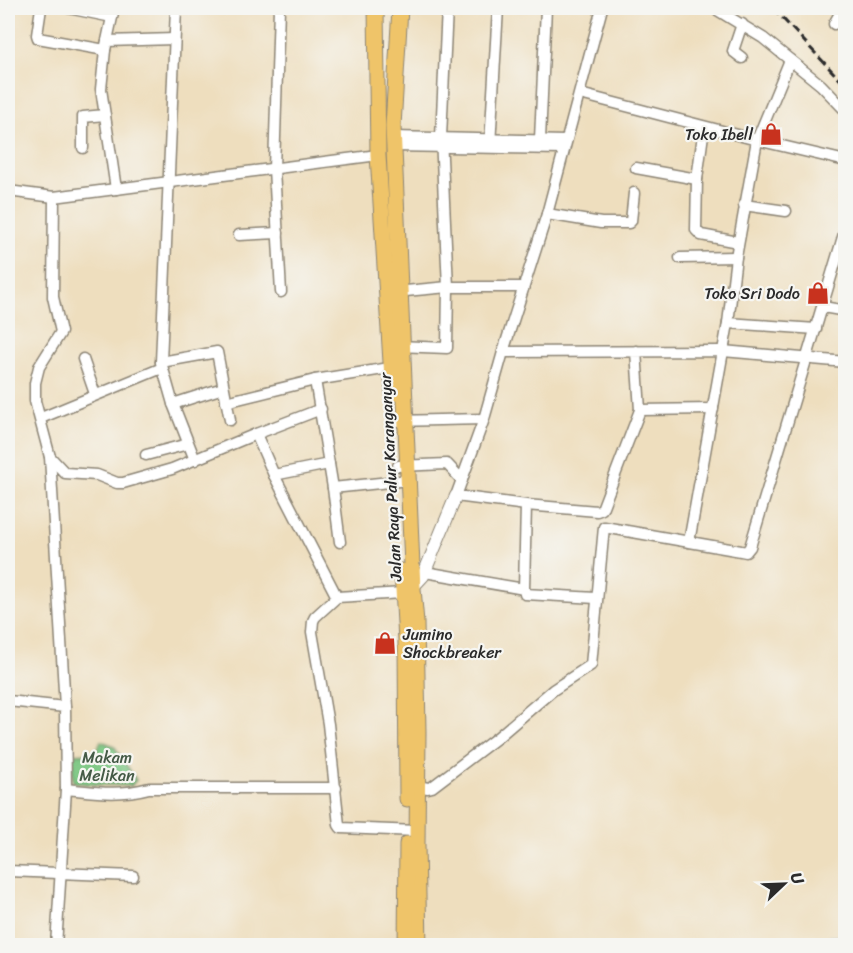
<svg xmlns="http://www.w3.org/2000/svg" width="853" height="953" font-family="Sriracha,sans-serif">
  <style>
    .green { fill: #7fc885; stroke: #557a58; stroke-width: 1.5 }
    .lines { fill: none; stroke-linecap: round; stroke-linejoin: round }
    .canal { stroke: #5ca0d0; stroke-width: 9 }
    .minor-casing { stroke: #8c8474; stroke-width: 13 }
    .tertiary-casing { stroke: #8c8474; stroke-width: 14 }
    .primary-casing { stroke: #8c8474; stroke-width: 17 }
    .minor { stroke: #fff; stroke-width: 10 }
    .tertiary { stroke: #fff; stroke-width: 12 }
    .primary { stroke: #efc469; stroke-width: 15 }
    .rail { stroke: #2b2b2b; stroke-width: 3; stroke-dasharray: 9 4.5; stroke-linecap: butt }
    .labels { text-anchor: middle; stroke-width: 4.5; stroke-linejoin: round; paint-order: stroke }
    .poi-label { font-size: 16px; fill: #2b2b2b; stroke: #f6f6f2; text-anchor: end }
    .street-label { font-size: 16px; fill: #2b2b2b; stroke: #f6f6f2 }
    .park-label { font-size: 16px; fill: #445a46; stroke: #f6f6f2 }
  </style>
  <rect width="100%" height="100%" fill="#f6f6f2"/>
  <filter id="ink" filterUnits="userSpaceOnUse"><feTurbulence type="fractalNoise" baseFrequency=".0167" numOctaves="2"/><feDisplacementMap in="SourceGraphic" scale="12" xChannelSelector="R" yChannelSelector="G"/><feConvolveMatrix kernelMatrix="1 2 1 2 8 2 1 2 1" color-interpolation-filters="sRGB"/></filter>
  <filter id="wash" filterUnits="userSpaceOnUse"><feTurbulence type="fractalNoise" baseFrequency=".008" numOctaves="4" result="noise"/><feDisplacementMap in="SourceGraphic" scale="24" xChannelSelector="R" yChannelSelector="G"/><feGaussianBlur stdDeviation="1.35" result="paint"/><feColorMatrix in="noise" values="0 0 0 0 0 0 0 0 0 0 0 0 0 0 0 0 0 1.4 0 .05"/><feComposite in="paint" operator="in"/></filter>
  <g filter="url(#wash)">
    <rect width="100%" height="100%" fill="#eedebe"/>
    <path class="green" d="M101,741L114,746L136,780L131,786C111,784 92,786 73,782L72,754L96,753Z"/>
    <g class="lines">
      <polyline class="canal" points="770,946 846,940"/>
    </g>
  </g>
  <g filter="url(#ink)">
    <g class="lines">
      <g class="minor-casing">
        <g id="minor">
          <polyline points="41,8 37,35 38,38 105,50"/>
          <polyline points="68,8 112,17"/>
          <polyline points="114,8 105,50 101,89 116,189"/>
          <polyline points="176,8 161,362 173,404 195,460"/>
          <polyline points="279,8 274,169 281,292"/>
          <polyline points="714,8 763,38 821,85 846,111"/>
          <polyline points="742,24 733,51 742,58"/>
          <polyline points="834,24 843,8"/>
          <polyline points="107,41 174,39"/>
          <polyline points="580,94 757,140 846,161"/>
          <polyline points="704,127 697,179 696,230 701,235 738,242"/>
          <polyline points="394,137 565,141"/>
          <polyline points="540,139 546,8"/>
          <polyline points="490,145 498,8"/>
          <polyline points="394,146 563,149"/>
          <polyline points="83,148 83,117 105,115"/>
          <polyline points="636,168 697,179"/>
          <polyline points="8,191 54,197 378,155"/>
          <polyline points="54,197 53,297 61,332 39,367 35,383 35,401 50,457 65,707"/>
          <polyline points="744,205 786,211"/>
          <polyline points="547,214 601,223 629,223 631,221 634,193"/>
          <polyline points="239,235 278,233"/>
          <polyline points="680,258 736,257"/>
          <polyline points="395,292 448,287 523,287"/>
          <polyline points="823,307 846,311"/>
          <polyline points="728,323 816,329"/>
          <polyline points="397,346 447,348 448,287 441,137 447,8"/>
          <polyline points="636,351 640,410 602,509 597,511 526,505 456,496 484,419 503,352 723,351 846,362"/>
          <polyline points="503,352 547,214 602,8"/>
          <polyline points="83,359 95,394"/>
          <polyline points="161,362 217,352 230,420"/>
          <polyline points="315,380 333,488 408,480"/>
          <polyline points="226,402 315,380 396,367"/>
          <polyline points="173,404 223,388"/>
          <polyline points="640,410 713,409"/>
          <polyline points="41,418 162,368"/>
          <polyline points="395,421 484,419"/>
          <polyline points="256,434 321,409"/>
          <polyline points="146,455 188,444"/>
          <polyline points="50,457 65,473 97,475 117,483 123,483 172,469 256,434 274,475 337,597"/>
          <polyline points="398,466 447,464 462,480"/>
          <polyline points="274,475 329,464"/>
          <polyline points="333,488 340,542"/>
          <polyline points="526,505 524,589 525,594 596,598"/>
          <polyline points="689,542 728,323 736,257 757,140 790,60"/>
          <polyline points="425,572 524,589"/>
          <polyline points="403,593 337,597 315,617 313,621 312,632 328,724 339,825 341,828 417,831"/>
          <polyline points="8,701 65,707 66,789 56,946"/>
          <polyline points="412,785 428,788 432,787 498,737 553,690 591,665 604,527 741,551 746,552 750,547 846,227"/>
          <path d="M66,789C96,792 119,796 149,788H336"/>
          <polyline points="8,871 133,876"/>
        </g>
      </g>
      <g class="tertiary-casing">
        <polyline id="tertiary" points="410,590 423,576 456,496"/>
      </g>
      <g class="primary-casing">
        <g id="primary">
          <polyline points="376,8 378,155 393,394"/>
          <polyline points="400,8 393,126 413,589 416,622 418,732 417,845 419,946"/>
          <polyline points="402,571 406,641 407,799"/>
          <polyline points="406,946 407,844"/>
        </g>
      </g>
      <use href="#minor" class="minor"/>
      <use href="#tertiary" class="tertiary"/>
      <use href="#primary" class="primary"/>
      <polyline class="rail" points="773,8 846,86"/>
    </g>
  </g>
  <defs>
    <g id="shop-bare" transform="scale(1.8)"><path d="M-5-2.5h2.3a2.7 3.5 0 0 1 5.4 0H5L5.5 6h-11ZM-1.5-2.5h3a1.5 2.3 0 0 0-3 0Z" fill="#c8321e" stroke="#f6f6f2" stroke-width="2.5" paint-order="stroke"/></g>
  </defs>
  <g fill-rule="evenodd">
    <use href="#shop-bare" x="771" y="134"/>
    <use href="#shop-bare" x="818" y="293"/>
    <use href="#shop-bare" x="385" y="643"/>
  </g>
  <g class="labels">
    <g class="poi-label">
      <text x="753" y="140">Toko Ibell</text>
      <text x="800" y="299">Toko Sri Dodo</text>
      <text x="403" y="640" text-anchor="start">Jumino<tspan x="403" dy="18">Shockbreaker</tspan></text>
    </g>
    <g class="street-label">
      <text transform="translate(390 477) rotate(-93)" y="6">Jalan Raya Palur Karanganyar</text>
    </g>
    <g class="park-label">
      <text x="107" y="763">Makam<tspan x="107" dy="18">Melikan</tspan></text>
    </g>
  </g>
  <rect width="853" height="953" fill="none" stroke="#f6f6f2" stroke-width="30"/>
  <g transform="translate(784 884) rotate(67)" stroke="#f6f6f2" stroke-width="4.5" paint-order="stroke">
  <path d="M0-4.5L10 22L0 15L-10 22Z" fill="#2b2b2b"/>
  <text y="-9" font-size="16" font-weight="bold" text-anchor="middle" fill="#2b2b2b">U</text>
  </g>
</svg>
